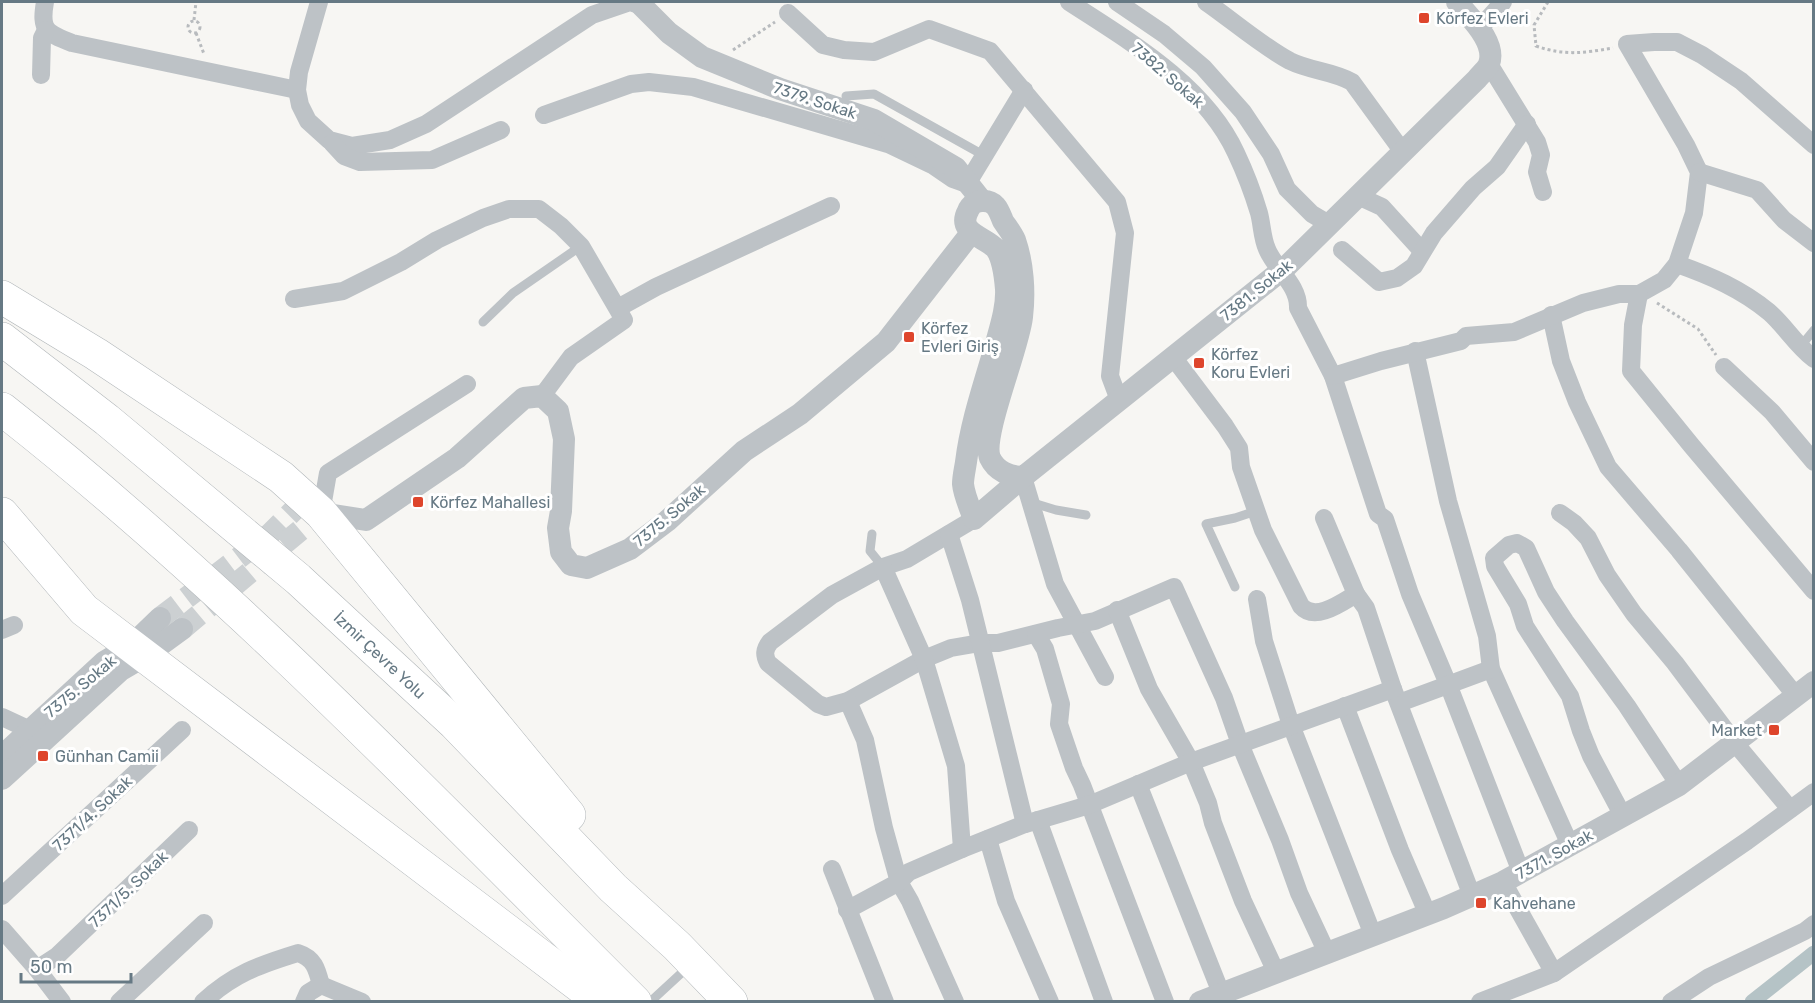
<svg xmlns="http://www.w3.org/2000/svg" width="1815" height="1003" font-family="Rubik,sans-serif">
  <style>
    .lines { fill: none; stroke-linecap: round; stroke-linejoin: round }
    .canal { stroke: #b5c3c6; stroke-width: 15 }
    .tertiary-tunnel { stroke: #ccd0d2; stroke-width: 22; stroke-dasharray: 22 11; stroke-linecap: butt }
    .motorway-casing { stroke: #b1b6b9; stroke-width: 34 }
    .path { stroke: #b8bbbe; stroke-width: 3; stroke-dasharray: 3 3; stroke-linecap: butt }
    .service { stroke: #bdc2c6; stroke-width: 9 }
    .minor { stroke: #bdc2c6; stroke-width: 18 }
    .tertiary { stroke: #bdc2c6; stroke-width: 22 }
    .motorway { stroke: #fff; stroke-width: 33 }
    .poi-dot { fill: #de452c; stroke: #fff; stroke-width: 2 }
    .labels { text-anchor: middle; stroke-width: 6; stroke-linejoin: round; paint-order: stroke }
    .poi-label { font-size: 16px; fill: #667984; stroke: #fff; text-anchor: start }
    .street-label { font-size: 16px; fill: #667984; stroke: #fff }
  </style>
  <rect width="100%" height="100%" fill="#f7f6f3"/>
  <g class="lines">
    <polyline class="canal" points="1752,1002 1814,953"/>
    <g class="tertiary-tunnel">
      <polyline points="160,618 270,534 306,498"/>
      <polyline points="182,629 321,513"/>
    </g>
    <g class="motorway-casing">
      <g id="motorway">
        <polyline points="2,297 96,354 281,477 321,513 569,815"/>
        <polyline points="2,339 107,420 298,579 455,724 613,888 677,946 731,1002"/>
        <path d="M2,409C229,587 430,798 635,1002"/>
        <polyline points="2,514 84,610 601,1002"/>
      </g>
    </g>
    <g class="path">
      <path d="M1548,2L1534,25L1536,46C1565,56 1583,53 1613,48"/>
      <polyline points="194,20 196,2"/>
      <circle cx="194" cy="27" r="6"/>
      <polyline points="196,33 204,54"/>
      <polyline points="733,50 775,22"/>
      <polyline points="1657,303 1698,329 1716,355"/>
    </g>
    <g class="service">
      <polyline points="846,96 874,94 985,156"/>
      <polyline points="483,322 513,293 581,246"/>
      <polyline points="1800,347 1814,330"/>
      <polyline points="1030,502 1056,510 1086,515"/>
      <polyline points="872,534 870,551 883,567"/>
      <polyline points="1235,587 1206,524 1235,518 1256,511"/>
      <polyline points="650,1002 688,967"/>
    </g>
    <g class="minor">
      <path d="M45,2C40,30 46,33 72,43L297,90"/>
      <polyline points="319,2 299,72 297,90 300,105 308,121 329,140 352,146 390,140 426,124 592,15 630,2 642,6"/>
      <path d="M1069,2C1129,41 1205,85 1236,153C1245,172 1253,193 1259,213C1262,224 1262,238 1267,249C1275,269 1299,285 1298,308L1333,376L1378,514L1385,519L1410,594L1448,684L1521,872"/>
      <polyline points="1117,2 1164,34 1203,67 1243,112 1271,154 1287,189 1312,214 1329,224"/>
      <path d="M1206,2C1232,20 1262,46 1290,61C1310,71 1333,71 1352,82L1403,152"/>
      <polyline points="788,13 823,45 844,50 874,52 929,29 990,51 1117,202 1125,233 1110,376 1119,400"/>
      <polyline points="1479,29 1503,2"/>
      <polyline points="1489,64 1537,142 1541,155 1537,172 1543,192"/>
      <polyline points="41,75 42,38 46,30"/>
      <polyline points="544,115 631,84 649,82 693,87 888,144 934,166 953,179 967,184 1024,90"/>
      <polyline points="332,143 344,156 360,162 432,160 501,130"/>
      <polyline points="1814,145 1741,81 1702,55 1677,42 1654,42 1627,44 1686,145 1699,172 1694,213 1677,264 1664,280 1639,294 1633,325 1631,371 1691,445 1814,591"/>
      <polyline points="1699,172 1757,190 1784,220 1814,243"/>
      <polyline points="1358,196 1382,207 1422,251"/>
      <polyline points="1342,250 1379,282 1397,278 1414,266 1434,233 1473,188 1497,167 1527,124"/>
      <path d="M1677,264C1711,276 1741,289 1769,312C1785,326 1796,345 1814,359"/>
      <polyline points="294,299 343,291 401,262 437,240 483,218 509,209 539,209 561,226 581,246 624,320 571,357 542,396"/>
      <polyline points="618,308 656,287 831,206"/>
      <polyline points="1551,315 1561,361 1577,402 1608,467 1679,550 1796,696"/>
      <polyline points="1415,351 1448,501 1487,636 1491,669 1570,845"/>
      <path d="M1173,357L1225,426L1239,448L1241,467L1263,530L1301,606C1315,622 1341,603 1356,594L1366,608L1393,689L1472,896"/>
      <polyline points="1724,367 1772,412 1814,462"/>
      <polyline points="1333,376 1381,361 1461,341 1466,336 1514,332 1583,303 1619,294 1639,294"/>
      <polyline points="1023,477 1055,584 1105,677"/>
      <polyline points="321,513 328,473 467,384"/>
      <polyline points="1560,513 1574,523 1588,538 1607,575 1634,614 1675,663 1735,743 1790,809"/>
      <polyline points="1324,518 1356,594"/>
      <path d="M974,519L907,559L883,567L832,595L770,642C764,650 764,655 768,663L818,704L826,707L848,701L924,659L951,648L980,643H998L1058,628L1095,621L1174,587L1224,698L1240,744L1280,840L1299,893L1327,953"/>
      <polyline points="949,534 970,600 1025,824"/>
      <polyline points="883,567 924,659 956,766 962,849"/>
      <polyline points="1257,599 1264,641 1291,725 1373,935"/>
      <polyline points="1117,610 1149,689 1191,762 1208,803 1213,823 1243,901 1276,972"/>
      <polyline points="2,630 14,625"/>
      <polyline points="1036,634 1045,649 1061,704 1059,724 1074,768 1082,785 1165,1002"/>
      <polyline points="848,701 865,740 884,828 899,882 910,901 955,1002"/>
      <polyline points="1399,703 1491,669"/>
      <polyline points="1345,706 1400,850 1428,915"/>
      <polyline points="2,717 30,730"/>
      <polyline points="1138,784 1221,993"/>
      <polyline points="1623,816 1591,756 1581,731 1570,696 1525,626 1518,604 1495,566 1494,558 1509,545 1517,543 1526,548 1546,592 1565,621 1627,706 1679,785"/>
      <polyline points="1038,820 1104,1002"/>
      <polyline points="988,839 1006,901 1050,1002"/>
      <polyline points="832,869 885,1002"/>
      <polyline points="1503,882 1554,973"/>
      <polyline points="2,896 182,730"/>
      <polyline points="847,910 899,882 909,872 962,849 1025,824 1089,805 1191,762 1393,689"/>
      <polyline points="2,929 37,969 62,1002"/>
      <polyline points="37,969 57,956 189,830"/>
      <polyline points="321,985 362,1002"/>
      <polyline points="119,1002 204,923"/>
      <path d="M203,1002C233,974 259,965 298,953C314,958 317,969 321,985"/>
      <polyline points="304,1002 308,993 321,985"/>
      <polyline points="1480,1002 1554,973 1747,841 1814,792"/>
      <polyline points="1671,1002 1709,977 1805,931 1814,924"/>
    </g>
    <g class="tertiary">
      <polyline points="642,6 669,33 702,57 780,89 874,120 956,168 982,201"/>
      <path d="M1023,477C1010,477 996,471 990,458C981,436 1019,348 1022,317C1025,292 1023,263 1015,240C1012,233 1007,227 1003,221C999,211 996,200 982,201C976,201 970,205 968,211C956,233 986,237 996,249C1003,259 1005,277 1006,289C1007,308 1000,328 995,347C984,385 971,422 966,462C965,469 963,477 963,484C964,495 970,508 974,519L1023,477L1287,266L1477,79C1480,75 1487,69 1489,64C1497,42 1469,17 1457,2"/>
      <polyline points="321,513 366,520 457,458 524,398 542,396 558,411 564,439 561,511 558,528 561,552 571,565 587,568 630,549 667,521 744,451 800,414 886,342 971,233"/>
      <polyline points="2,756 104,662 131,646 160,618"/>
      <polyline points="2,779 121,670 145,656 182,629"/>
      <polyline points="1200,1002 1444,908 1503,882 1679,785 1814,682"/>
    </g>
    <use href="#motorway" class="motorway"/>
  </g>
  <g class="poi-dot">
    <rect x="1418" y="12" width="12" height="12" rx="3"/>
    <rect x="903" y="331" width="12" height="12" rx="3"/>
    <rect x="1193" y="357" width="12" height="12" rx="3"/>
    <rect x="412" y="496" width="12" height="12" rx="3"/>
    <rect x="1768" y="724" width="12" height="12" rx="3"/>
    <rect x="37" y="750" width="12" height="12" rx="3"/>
    <rect x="1475" y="897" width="12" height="12" rx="3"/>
  </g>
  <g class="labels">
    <g class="poi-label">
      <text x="1436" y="24">Körfez Evleri</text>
      <text x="921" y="334">Körfez<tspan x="921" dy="18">Evleri Giriş</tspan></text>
      <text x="1211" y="360">Körfez<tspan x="1211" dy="18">Koru Evleri</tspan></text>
      <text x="430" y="508">Körfez Mahallesi</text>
      <text x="1762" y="736" text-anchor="end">Market</text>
      <text x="55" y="762">Günhan Camii</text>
      <text x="1493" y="909">Kahvehane</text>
    </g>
    <g class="street-label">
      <text transform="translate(1168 75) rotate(41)" y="6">7382: Sokak</text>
      <text transform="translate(815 100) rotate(18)" y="6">7379. Sokak</text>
      <text transform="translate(1256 290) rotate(-39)" y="6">7381. Sokak</text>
      <text transform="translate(669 515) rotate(-40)" y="6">7375. Sokak</text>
      <text transform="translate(380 655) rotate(43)" y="6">İzmir Çevre Yolu</text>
      <text transform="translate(80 686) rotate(-40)" y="6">7375. Sokak</text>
      <text transform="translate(92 813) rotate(-43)" y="6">7371/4. Sokak</text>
      <text transform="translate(1554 854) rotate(-29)" y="6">7371. Sokak</text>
      <text transform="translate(128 889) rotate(-44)" y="6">7371/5. Sokak</text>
    </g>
  </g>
  <rect width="1815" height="1003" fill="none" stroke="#667984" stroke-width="6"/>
  <path d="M21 973v9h110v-9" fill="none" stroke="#667984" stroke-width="3"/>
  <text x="30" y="973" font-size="18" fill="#667984" stroke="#ffffff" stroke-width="4.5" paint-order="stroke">50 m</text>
</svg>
